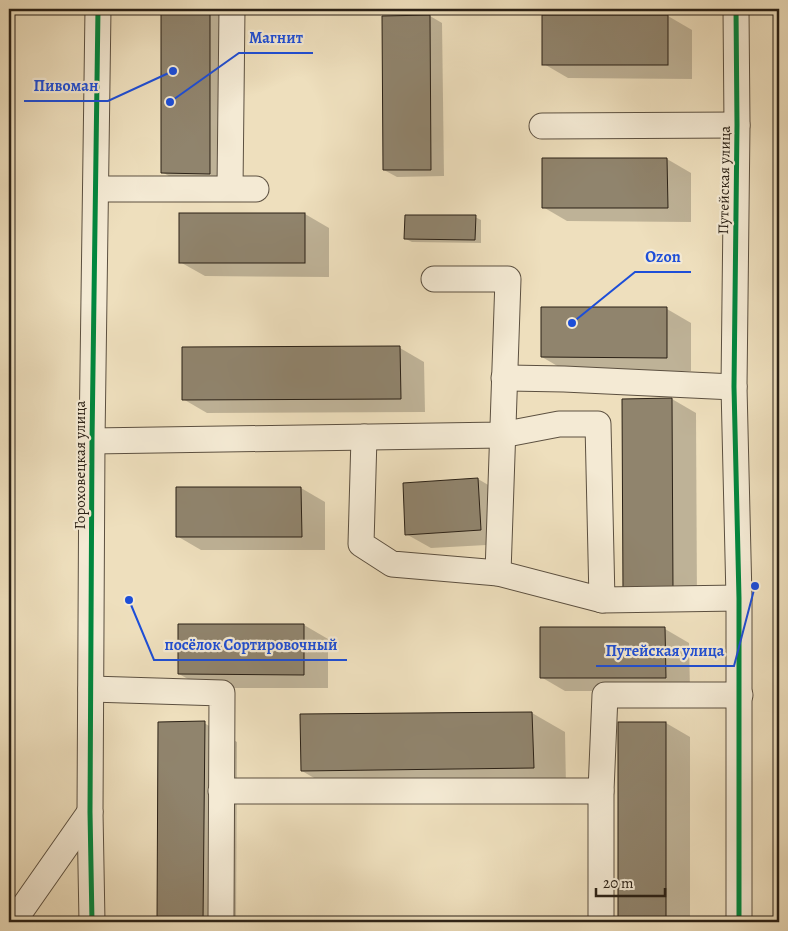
<svg xmlns="http://www.w3.org/2000/svg" width="788" height="931" font-family="Alegreya,serif">
  <style>
    .shadow { fill: #0003 }
    .building { fill: #90846d; stroke: #2b2116 }
    .lines { fill: none; stroke-linecap: round; stroke-linejoin: round }
    .minor-casing { stroke: #5c5040; stroke-width: 27 }
    .minor { stroke: #f4ead4; stroke-width: 25 }
    .cycleway-casing { stroke: #f4ead4; stroke-width: 8 }
    .cycleway { stroke: #00873e; stroke-width: 5 }
    .labels { text-anchor: middle; stroke-width: 4.5; stroke-linejoin: round; paint-order: stroke }
    .street-label { font-size: 15px; fill: #2b2116; stroke: #f4ead4 }
    .leader { fill: none; stroke: #1d4ed8; stroke-width: 2 }
    .callout-dot { fill: #1d4ed8; stroke: #f4ead4; stroke-width: 2 }
    .callout-label { font-size: 16px; text-anchor: middle; font-weight: bold; fill: #1d4ed8; stroke: #f4ead4; stroke-width: 4.5; stroke-linejoin: round; paint-order: stroke }
  </style>
  <rect width="100%" height="100%" fill="#eedfbd"/>
  <filter id="stains"><feTurbulence type="fractalNoise" baseFrequency=".004" numOctaves="4"/><feColorMatrix values="0 0 0 0 .2 0 0 0 0 .09 0 0 0 0 .02 0 0 0 .5 -.17"/></filter>
  <radialGradient id="worn" r=".72"><stop offset=".6" stop-color="#630" stop-opacity="0"/><stop offset="1" stop-color="#630" stop-opacity=".3"/></radialGradient>
  <g class="shadow">
    <polygon points="163,9 234,9 234,187 186,186 162,172"/>
    <polygon points="430,16 442,23 444,176 397,177 384,170"/>
    <polygon points="668,16 692,30 692,79 568,78 544,64"/>
    <polygon points="543,159 667,159 691,173 691,222 567,221 543,207"/>
    <polygon points="305,214 329,228 329,277 205,276 180,262"/>
    <polygon points="475,217 481,220 481,243 412,242 406,239"/>
    <polygon points="667,309 691,323 691,371 566,371 542,357"/>
    <polygon points="400,348 424,362 425,412 207,413 183,399"/>
    <polygon points="672,399 696,413 697,606 648,606"/>
    <polygon points="478,479 502,493 505,544 431,548 406,534"/>
    <polygon points="177,488 301,488 325,502 325,550 201,550 177,536"/>
    <polygon points="304,625 328,639 328,688 204,688 179,674"/>
    <polygon points="665,629 689,643 690,691 565,691 541,677"/>
    <polygon points="532,713 565,732 566,787 335,790 302,771 301,716"/>
    <polygon points="160,723 204,723 237,742 236,922 158,922"/>
    <polygon points="666,723 690,737 690,922 619,922 619,724"/>
  </g>
  <g class="building">
    <polygon points="161,9 210,9 210,174 161,173"/>
    <polygon points="430,15 431,170 383,170 382,16"/>
    <rect x="542" y="15" width="126" height="50"/>
    <polygon points="542,158 667,158 668,208 542,208"/>
    <rect x="179" y="213" width="126" height="50"/>
    <polygon points="405,215 476,215 475,240 404,239"/>
    <polygon points="541,307 667,307 667,358 541,357"/>
    <polygon points="400,346 401,399 182,400 182,347"/>
    <polygon points="672,398 673,592 623,593 622,399"/>
    <polygon points="478,478 481,530 405,535 403,483"/>
    <polygon points="176,487 301,487 302,537 176,537"/>
    <polygon points="178,624 304,624 304,675 178,674"/>
    <polygon points="540,627 665,627 666,678 540,678"/>
    <polygon points="532,712 534,768 301,771 300,714"/>
    <polygon points="205,721 203,922 157,922 158,722"/>
    <rect x="618" y="722" width="48" height="200"/>
  </g>
  <g class="lines">
    <g class="minor-casing">
      <g id="minor">
        <polyline points="736,9 737,125 734,387 739,598 739,922"/>
        <polyline points="542,126 737,125"/>
        <polyline points="230,188 232,9"/>
        <polyline points="96,189 256,189"/>
        <polyline points="434,279 508,279 498,573"/>
        <polyline points="504,378 564,379 734,387"/>
        <polyline points="364,437 361,544 392,564 498,573 602,600"/>
        <polyline points="92,441 502,435 559,424 598,424 602,600 739,598"/>
        <polyline points="91,689 222,693 221,922"/>
        <polyline points="221,791 601,791"/>
        <polyline points="13,922 90,812"/>
        <polyline points="92,922 90,812 92,441 98,9"/>
        <polyline points="601,922 601,791 605,695 740,695"/>
      </g>
    </g>
    <use href="#minor" class="minor"/>
    <g class="cycleway-casing">
      <g id="cycleway">
        <polyline points="736,9 737,125 734,387 739,598 739,922"/>
        <polyline points="92,922 90,812 92,441 98,9"/>
      </g>
    </g>
    <use href="#cycleway" class="cycleway"/>
  </g>
  <g class="labels">
    <g class="street-label">
      <text transform="translate(724 180) rotate(-89)" y="5">Путейская улица</text>
      <text transform="translate(80 465) rotate(-90)" y="5">Гороховецкая улица</text>
    </g>
  </g>
  <path class="leader" d="M170 102L239 53H313M173 71L108 101H24M572 323L635 272H691M129 600L154 660H347M755 586L734 666H596"/>
  <g class="callout-dot">
    <circle cx="170" cy="102" r="5"/>
    <circle cx="173" cy="71" r="5"/>
    <circle cx="572" cy="323" r="5"/>
    <circle cx="129" cy="600" r="5"/>
    <circle cx="755" cy="586" r="5"/>
  </g>
  <g class="callout-label">
    <text x="276" y="43">Магнит</text>
    <text x="66" y="91">Пивоман</text>
    <text x="663" y="262">Ozon</text>
    <text x="251" y="650">посёлок Сортировочный</text>
    <text x="665" y="656">Путейская улица</text>
  </g>
  <rect width="788" height="931" fill="none" stroke="#eedfbd" stroke-width="30"/>
  <rect x="10" y="10" width="768" height="911" fill="none" stroke="#2b2116" stroke-width="2.5"/>
  <rect x="15" y="15" width="758" height="901" fill="none" stroke="#2b2116"/>
  <path d="M596 888v8h69v-8" fill="none" stroke="#2b2116" stroke-width="2.5"/>
  <text x="603" y="888" font-size="15" fill="#2b2116" stroke="#f4ead4" stroke-width="4" paint-order="stroke">20 m</text>
  <rect width="100%" height="100%" filter="url(#stains)"/>
  <rect width="100%" height="100%" fill="url(#worn)"/>
</svg>
